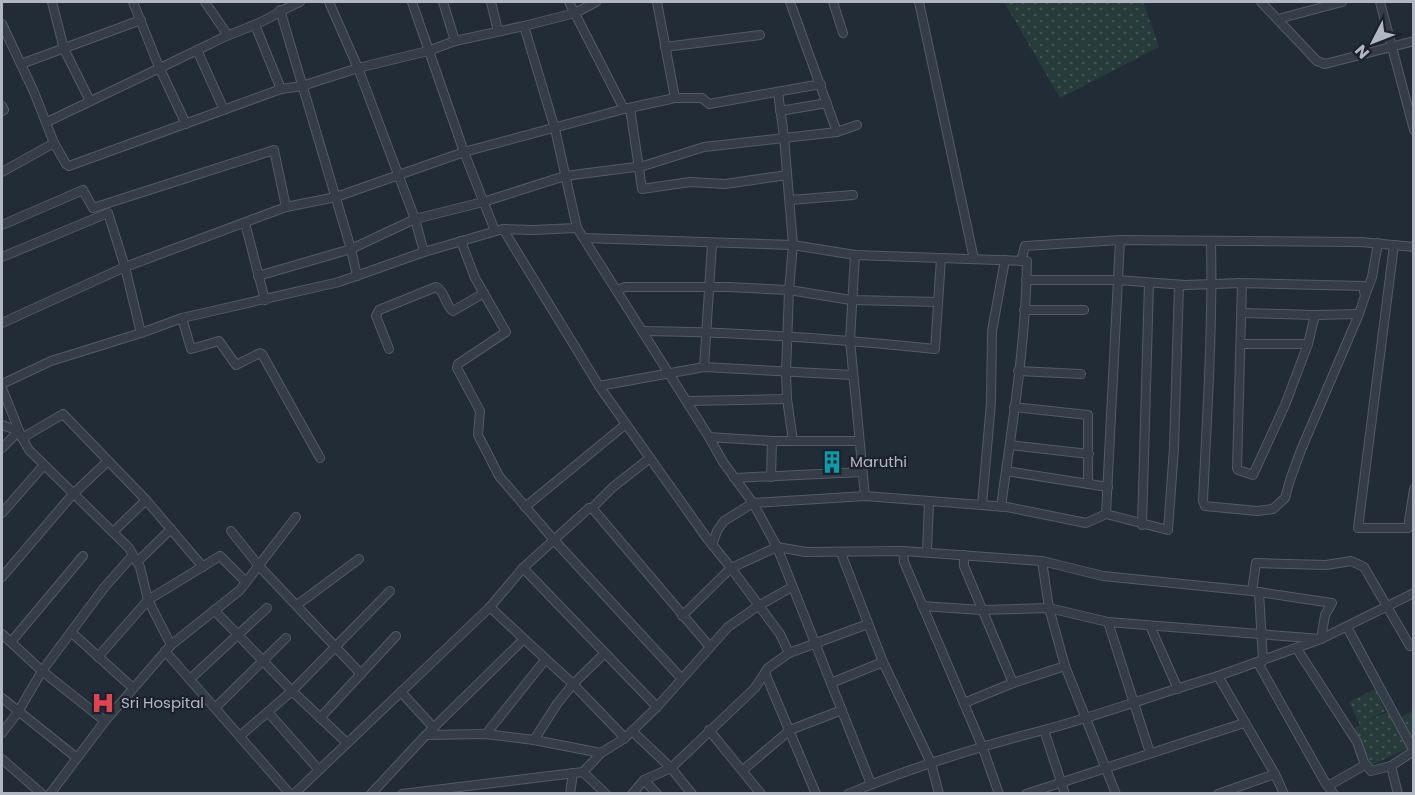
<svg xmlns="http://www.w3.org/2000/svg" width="1415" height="795" font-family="Poppins,sans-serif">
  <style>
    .garden { fill: url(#garden-dots) }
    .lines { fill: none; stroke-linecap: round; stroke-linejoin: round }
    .minor-casing { stroke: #535b66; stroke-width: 10 }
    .minor { stroke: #353d48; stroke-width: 8 }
    .labels { text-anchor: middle; stroke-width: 4.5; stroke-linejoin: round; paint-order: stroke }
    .poi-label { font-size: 15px; fill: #b0b8c4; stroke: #1b222d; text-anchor: start }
  </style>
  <defs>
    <pattern id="garden-dots" width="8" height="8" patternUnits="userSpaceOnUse" patternTransform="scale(1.5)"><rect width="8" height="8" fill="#273b3b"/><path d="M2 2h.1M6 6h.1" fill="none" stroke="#445556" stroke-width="1.8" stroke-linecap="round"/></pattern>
  </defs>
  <rect width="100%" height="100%" fill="#222c37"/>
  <g class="garden">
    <polygon points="1004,2 1143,2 1159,47 1060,98"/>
    <polygon points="1375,689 1385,711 1363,723 1387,712 1394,722 1413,710 1413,746 1372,765 1352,730 1360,725 1349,702"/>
  </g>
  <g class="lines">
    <g class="minor-casing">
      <g id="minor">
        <polyline points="52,2 64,49 90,101"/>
        <polyline points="133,2 159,67 186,124"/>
        <polyline points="205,2 227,34"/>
        <polyline points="329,2 358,68 415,219 424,252"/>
        <polyline points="412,2 464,152 495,231"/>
        <polyline points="443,2 455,41"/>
        <polyline points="491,2 498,31"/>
        <polyline points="569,2 624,109"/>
        <polyline points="657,2 675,98"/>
        <polyline points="790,2 837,132"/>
        <polyline points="833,2 843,33"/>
        <polyline points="919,2 974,259"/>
        <polyline points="1261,2 1317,61 1325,64 1414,41"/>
        <polyline points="1380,2 1414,130"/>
        <polyline points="280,10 351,249 357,276"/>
        <polyline points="1278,19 1342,2"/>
        <polyline points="2,24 34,92 54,143 66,164 69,166 281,89 302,86 358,68 428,51 455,41 524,26 575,13 596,2"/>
        <polyline points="255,25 281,89"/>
        <polyline points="524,26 555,129 577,228 709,437 772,441 859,441"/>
        <polyline points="665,47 760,35"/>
        <polyline points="197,50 224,110"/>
        <polyline points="21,64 141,20"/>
        <polyline points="778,92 784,137 793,245 789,290 786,372 787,399 793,441"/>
        <polyline points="2,106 4,110 2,111"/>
        <polyline points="630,108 642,189 690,182 725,184 787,175"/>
        <polyline points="780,111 827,103"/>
        <path d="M47,122L210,44C226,35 238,32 254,25C270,19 284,8 300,2"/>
        <polyline points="2,172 54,143"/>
        <polyline points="790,200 853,195"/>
        <polyline points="245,223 265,300"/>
        <polyline points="2,225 83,190 93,208 274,150 286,207"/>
        <polyline points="503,229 599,386 706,537 731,568 682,616"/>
        <path d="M584,238L793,245L855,255L1027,261C1026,343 1012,426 1001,507"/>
        <polyline points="461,241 475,278 506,332 458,364 457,368 480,411 478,435 499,476 554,540 681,678"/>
        <polyline points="1394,245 1358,528 1408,528 1414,489"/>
        <polyline points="855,255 850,340 865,496"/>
        <polyline points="2,257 108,213 125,267 141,333 182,318 339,282 424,252 503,229 533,230 577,228"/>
        <polyline points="1021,261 1025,246 1120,240 1361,242 1414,247"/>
        <polyline points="258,276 351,249 415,219 483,202 565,176 643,166 704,147 837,132 857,125"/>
        <path d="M1026,280H1117L1185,285L1242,283L1363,286L1365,296L1359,314L1301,450L1290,480L1285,498L1273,509L1257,511L1205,506L1203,501C1207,414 1213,328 1211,241"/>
        <polyline points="1242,283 1237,468 1238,470 1253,475 1285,405 1308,344 1315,315 1359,314"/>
        <polyline points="617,290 625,287 728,287 789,290 851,300 938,302"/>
        <polyline points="1365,296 1372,277 1378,243"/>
        <polyline points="1024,310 1084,310"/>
        <polyline points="1242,313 1315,315"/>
        <polyline points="182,318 191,349 219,341 236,365 260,353 262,354 320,458"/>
        <polyline points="2,323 125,267 286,207 336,197 464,152 624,109 675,98 702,98 709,104 821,84"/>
        <path d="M642,331C740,332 837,339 935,349L941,258"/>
        <polyline points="1242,344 1308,344"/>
        <path d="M389,349L376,316L379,310L436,287C445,291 445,305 453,311L484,293"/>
        <polyline points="704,367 712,244"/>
        <polyline points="1018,371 1081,374"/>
        <polyline points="2,384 51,361 141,333"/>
        <polyline points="599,386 704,367 852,375"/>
        <polyline points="2,388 22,438 29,450 129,548 140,567 148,600 171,645"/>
        <polyline points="688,401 787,399"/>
        <polyline points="1014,407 1088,415 1088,484"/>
        <polyline points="2,425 19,431"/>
        <polyline points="709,437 723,462 753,503 777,547 871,784"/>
        <polyline points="22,438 63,414 146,500 113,532"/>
        <polyline points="1010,445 1089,454"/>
        <polyline points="2,448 19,431"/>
        <polyline points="1006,471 1108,487"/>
        <polyline points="771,477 772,441"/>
        <polyline points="734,478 862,472"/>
        <polyline points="146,500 203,567"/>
        <polyline points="982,505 991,403 992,331 1005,260"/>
        <polyline points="525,507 626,424"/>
        <polyline points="592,508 710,647"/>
        <polyline points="2,513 44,465"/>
        <polyline points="1106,514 1120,240"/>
        <polyline points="1142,525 1149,283"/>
        <polyline points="231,531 259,566 361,674"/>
        <polyline points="712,545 717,531 724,521 753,503 865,496 1007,507 1086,523 1106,514 1168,530 1174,448 1179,285"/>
        <polyline points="903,551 1042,561 1103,576 1252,591 1332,603 1325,615 1321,639 1108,622 1049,608 981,610 922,606"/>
        <polyline points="927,552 929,502"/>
        <polyline points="841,553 883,662 931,763 939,794"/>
        <polyline points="964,555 964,566 1013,683"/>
        <polyline points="1042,561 1049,608 1065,666 1116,794"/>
        <polyline points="137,562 171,529"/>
        <polyline points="523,568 657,707"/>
        <polyline points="2,577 73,494 108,461"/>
        <polyline points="1252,591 1256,563 1326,565 1351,561 1364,567 1410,646 1414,644"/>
        <polyline points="1259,592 1263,661"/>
        <polyline points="297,605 359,559"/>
        <polyline points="490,607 524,639 426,735 486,734 534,740 601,753"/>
        <polyline points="214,610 292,691 347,743"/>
        <polyline points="1108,622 1150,753"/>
        <polyline points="1150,626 1178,689"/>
        <polyline points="1347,627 1414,751 1391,766 1398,794"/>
        <polyline points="71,632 133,688"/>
        <polyline points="2,634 42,671 105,721"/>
        <polyline points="524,639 573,684 625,738"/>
        <polyline points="11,642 83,556"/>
        <polyline points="1297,649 1357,742 1364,762 1371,771 1391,766"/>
        <polyline points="165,651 290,794"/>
        <polyline points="789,653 780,634 731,568 777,547 806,552 903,551 904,562 982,746 999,794"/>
        <polyline points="98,657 148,600 220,556 246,582"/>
        <polyline points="1258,663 1326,784 1334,794"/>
        <polyline points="765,673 816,794"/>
        <polyline points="1218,676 1321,639 1414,593"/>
        <polyline points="190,679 267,608"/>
        <polyline points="831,683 883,662"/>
        <polyline points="401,692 434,728"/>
        <polyline points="2,698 77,758"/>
        <polyline points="964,703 1013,683 1065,666"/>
        <polyline points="215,708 286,638"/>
        <polyline points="268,712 319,770"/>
        <polyline points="320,718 396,636"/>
        <polyline points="709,730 761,794"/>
        <polyline points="632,731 671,768 692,794"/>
        <polyline points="2,733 18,712 42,671 103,589 133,555"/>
        <polyline points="486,734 545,660"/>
        <polyline points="240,736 292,691 390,591"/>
        <polyline points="534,740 557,704 573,684 605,653"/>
        <polyline points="2,759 42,794"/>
        <polyline points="743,770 790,730 842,710"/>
        <polyline points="1328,786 1365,765"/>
        <polyline points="50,794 105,721 171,645 240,590 296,517"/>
        <polyline points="294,794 490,607 523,568 589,508 592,508 613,487 650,458"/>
        <polyline points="371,794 426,735"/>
        <polyline points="402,794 583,772"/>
        <polyline points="570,794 573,773"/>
        <polyline points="606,794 583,772 601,753 625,738 657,707 728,627 758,606 792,587"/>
        <polyline points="632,794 644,780"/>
        <polyline points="657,794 644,780 671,768 755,688 768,668 789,653 868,624"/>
        <path d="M848,794C912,767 978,747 1044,730"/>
        <polyline points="1026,794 1244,723"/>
        <path d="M1065,794L1044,730C1103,714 1160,693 1218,676L1275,774L1284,794"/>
        <polyline points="1218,794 1275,774"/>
      </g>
    </g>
    <use href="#minor" class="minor"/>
  </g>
  <defs>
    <g id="building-bare" transform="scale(1.8)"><path d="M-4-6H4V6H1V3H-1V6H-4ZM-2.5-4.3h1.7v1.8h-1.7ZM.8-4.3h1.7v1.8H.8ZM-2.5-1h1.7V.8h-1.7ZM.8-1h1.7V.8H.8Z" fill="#0f9aa8" stroke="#1b222d" stroke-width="2.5" paint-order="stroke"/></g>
    <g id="hospital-bare" transform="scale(1.8)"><path d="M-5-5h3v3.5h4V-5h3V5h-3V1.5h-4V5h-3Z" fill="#e0444e" stroke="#1b222d" stroke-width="2.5" paint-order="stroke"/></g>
  </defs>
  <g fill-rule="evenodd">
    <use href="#building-bare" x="832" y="462"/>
    <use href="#hospital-bare" x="103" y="703"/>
  </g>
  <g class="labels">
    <g class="poi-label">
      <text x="850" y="467">Maruthi</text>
      <text x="121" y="708">Sri Hospital</text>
    </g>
  </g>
  <rect width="1415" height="795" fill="none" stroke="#b0b8c4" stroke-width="6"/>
  <g transform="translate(1373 42) rotate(228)" stroke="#1b222d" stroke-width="4.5" paint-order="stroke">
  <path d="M0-4.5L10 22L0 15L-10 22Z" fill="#b0b8c4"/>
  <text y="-9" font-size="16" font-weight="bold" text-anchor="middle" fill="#b0b8c4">N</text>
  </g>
</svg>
